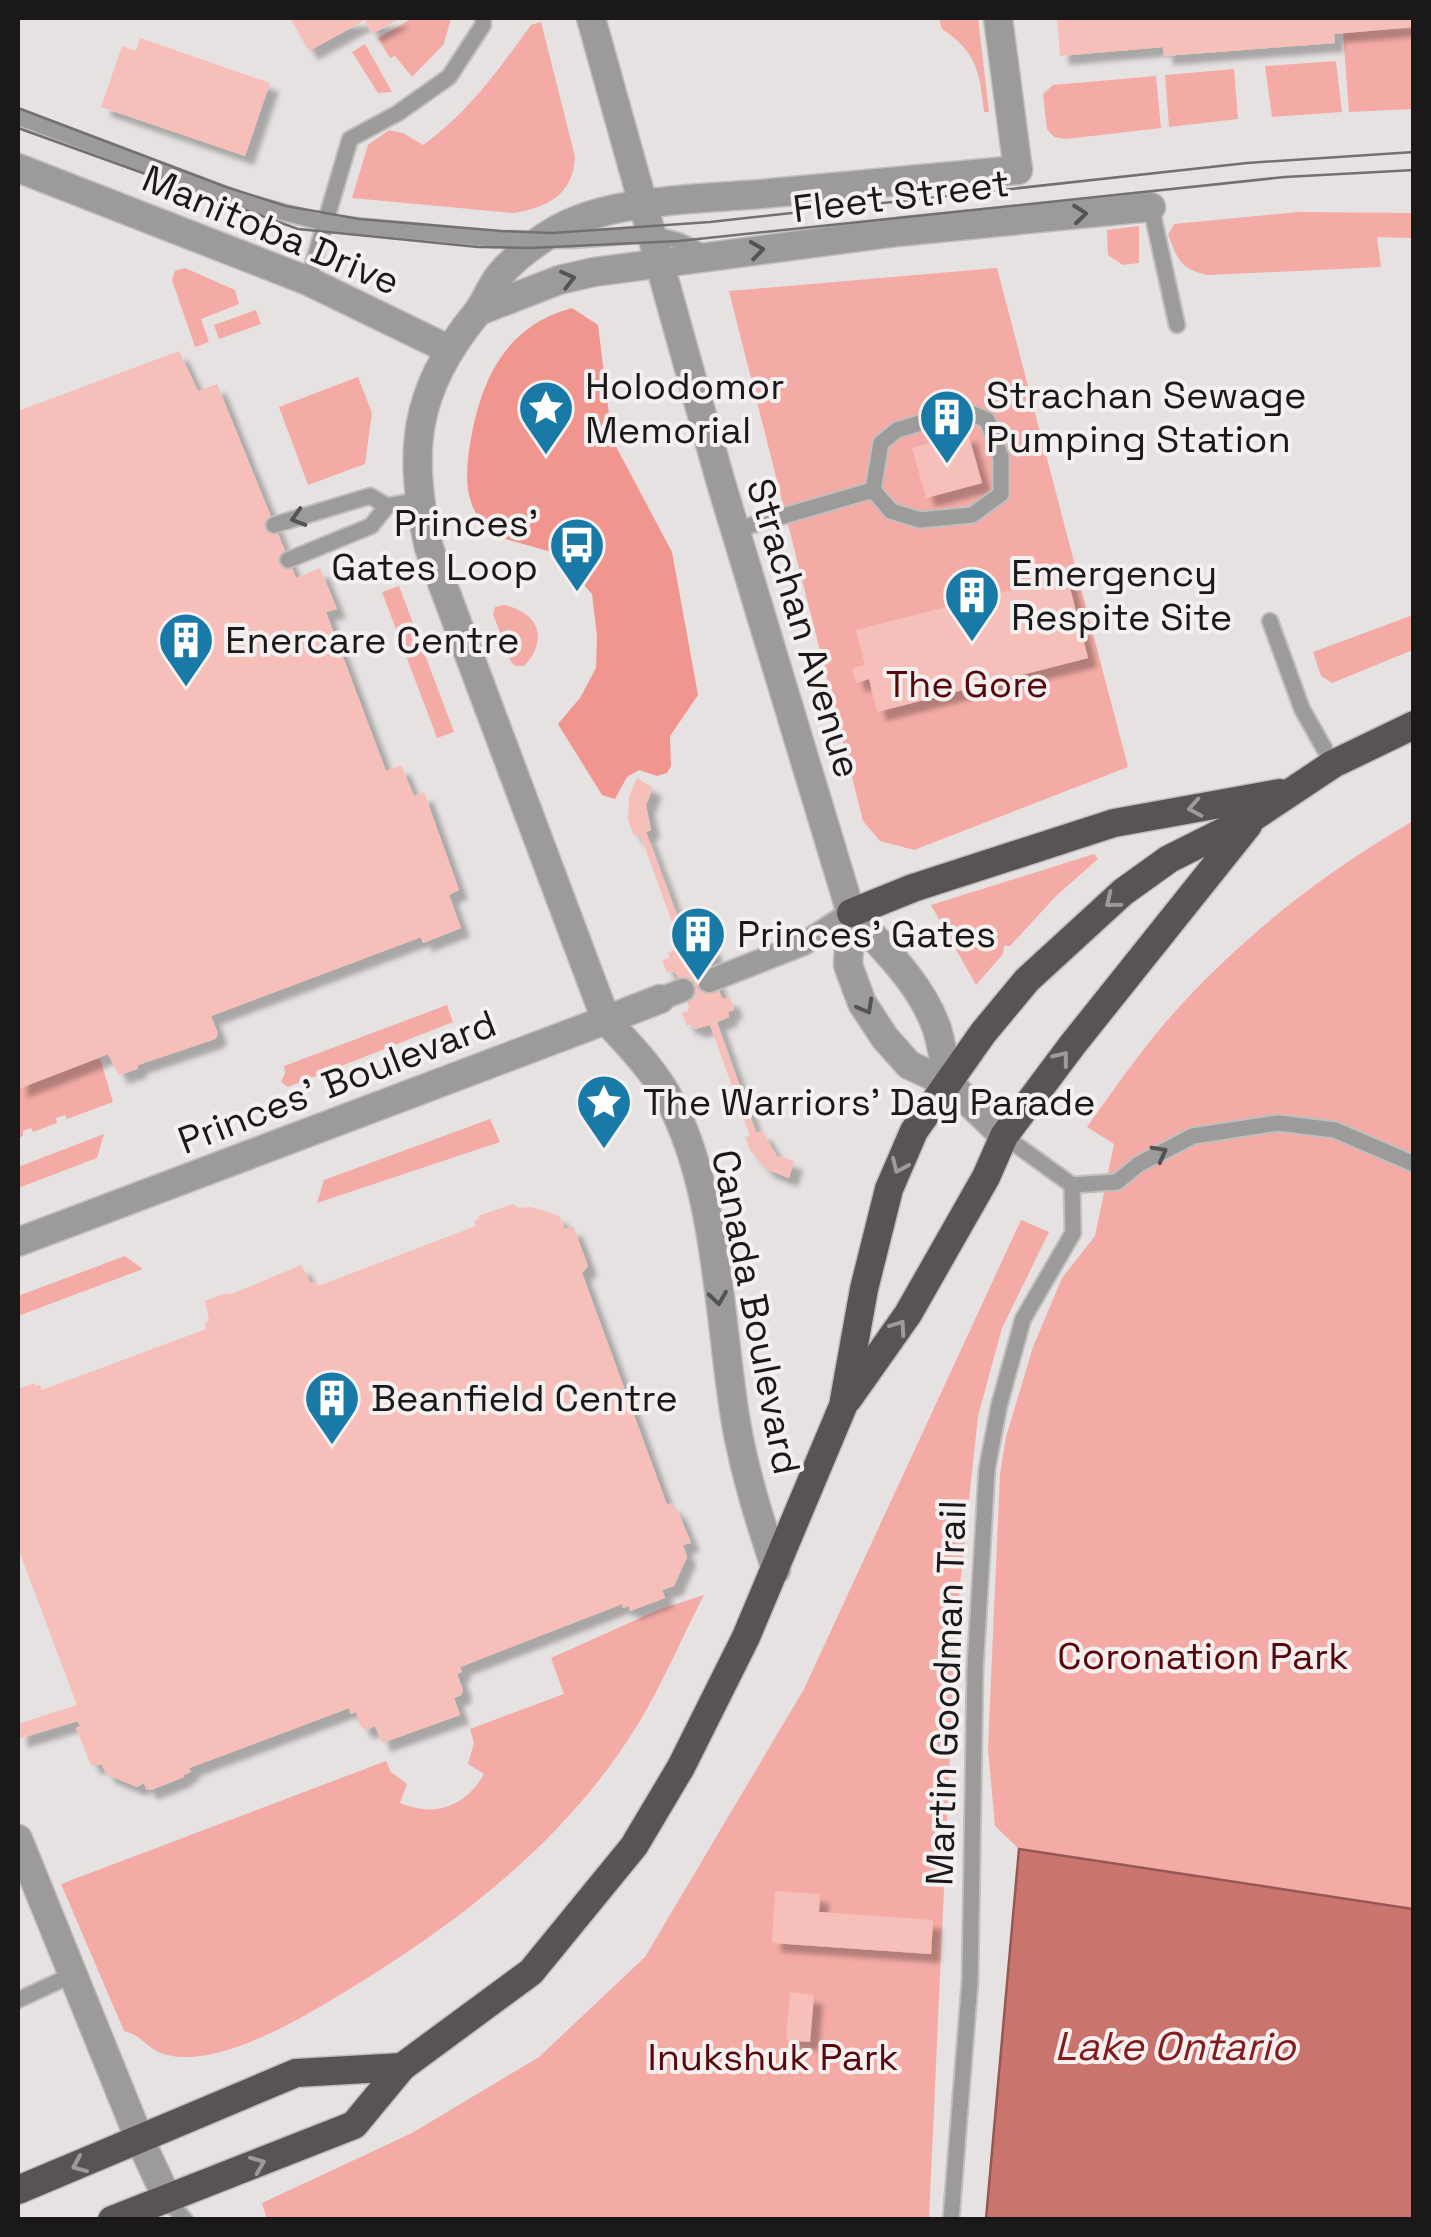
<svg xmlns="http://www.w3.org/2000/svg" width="1431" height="2237" font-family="'Space Grotesk',sans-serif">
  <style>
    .green { fill: #f4aba5 }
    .forest { fill: #f0968f }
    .water { fill: #ca746e; stroke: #955854; stroke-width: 2.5 }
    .building { fill: #f7bfb9; filter: url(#shadow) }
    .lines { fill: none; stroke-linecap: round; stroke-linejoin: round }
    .service-casing { stroke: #c1bebe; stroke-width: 19 }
    .pedestrian-casing { stroke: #c1bebe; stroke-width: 26 }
    .minor-casing { stroke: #c1bebe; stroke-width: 31 }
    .tertiary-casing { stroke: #c1bebe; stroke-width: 31 }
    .trunk-casing { stroke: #c1bebe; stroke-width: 31 }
    .service { stroke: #9c9b9a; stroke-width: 15 }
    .pedestrian { stroke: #9c9b9a; stroke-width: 22 }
    .minor { stroke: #9c9b9a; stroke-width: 28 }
    .tertiary { stroke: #9c9b9a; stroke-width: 28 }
    .trunk { stroke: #585454; stroke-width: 28 }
    .tram { stroke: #727070; stroke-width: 2.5 }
    .oneway { stroke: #545352 }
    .oneway2 { stroke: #9e9a9a }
    .labels { text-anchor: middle; stroke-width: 8; stroke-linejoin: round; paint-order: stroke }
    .street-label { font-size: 38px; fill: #1a1818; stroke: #f3f0ef }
    .poi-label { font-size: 38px; fill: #1a1818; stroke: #f3f0ef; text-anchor: start }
    .park-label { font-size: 38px; fill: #57060c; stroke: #f3f0ef }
    .water-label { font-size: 40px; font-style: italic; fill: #831a1e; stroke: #f3f0ef }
  </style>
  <defs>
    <filter id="shadow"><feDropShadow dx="9" dy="9" stdDeviation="2.5" flood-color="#0004"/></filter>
  </defs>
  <rect width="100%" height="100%" fill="#e6e2e2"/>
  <g class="green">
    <polygon points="413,18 451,18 444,44 412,77 395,56 390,58 378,38"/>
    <path d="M939,18H978L989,112H984C980,73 977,52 942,29Z"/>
    <path d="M541,22L575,157C573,194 549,207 514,213L352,198L368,145L389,130L403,133L423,145C468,113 499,69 531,25Z"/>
    <polygon points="1413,27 1413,109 1349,112 1343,33"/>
    <polygon points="365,44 392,92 378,93 352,52"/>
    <polygon points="1336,61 1342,112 1272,117 1265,66"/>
    <polygon points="1234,69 1238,119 1169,127 1165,75"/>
    <polygon points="1156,76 1161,128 1066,139 1054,137 1047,129 1043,94 1053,85"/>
    <path d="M1299,212L1413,213V238L1377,237L1381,267L1208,275C1180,269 1178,260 1168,235L1174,224Z"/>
    <polygon points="1139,226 1139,263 1123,265 1108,255 1107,230"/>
    <polygon points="185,268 235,290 239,304 201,319 209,342 195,347 172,280 175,271"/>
    <polygon points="997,268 1128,767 914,850 880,841 863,821 729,291"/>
    <polygon points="256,310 261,324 219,339 214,325"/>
    <polygon points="358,377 372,413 365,464 308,485 279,407"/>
    <polygon points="399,586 454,732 437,738 382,592"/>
    <path d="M504,605C539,613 549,639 524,666H515L511,662L493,614L495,607Z"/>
    <polygon points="1413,615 1413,650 1332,683 1321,676 1313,652"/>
    <path d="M1413,821V1909L1019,1849L995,1826L988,1749L1000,1474L1006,1437L1033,1347L1062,1278L1095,1236L1114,1144L1087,1127C1112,1092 1137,1056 1165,1023C1236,941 1320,875 1413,821Z"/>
    <polygon points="1094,854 1098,859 1056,896 1010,946 1004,946 1003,954 976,985 931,905"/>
    <polygon points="447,1005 453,1022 293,1085 288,1087 281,1082 285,1073 284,1066"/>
    <polygon points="100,1058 113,1102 67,1119 65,1115 56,1118 57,1123 33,1132 31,1128 23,1131 23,1136 18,1138 18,1089"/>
    <polygon points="490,1119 500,1142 317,1203 324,1180"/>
    <polygon points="104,1134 97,1158 18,1188 18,1167"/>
    <polygon points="1021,1220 1049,1232 1002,1328 978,1416 956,1623 929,2219 267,2220 262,2203 412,2133 539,2057 645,1957 804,1689"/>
    <polygon points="125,1256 143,1269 18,1316 18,1296"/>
    <path d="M704,1595C682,1637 663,1683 638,1724C566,1842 455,1926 338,1996C297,2021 232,2058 184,2057C146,2056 150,2038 124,2031L61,1884L386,1761L391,1772L407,1784L400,1803C435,1818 466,1806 484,1774L468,1764L474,1743L470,1729L564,1694L551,1658L658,1610Z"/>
  </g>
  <path class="forest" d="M572,308L598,325L612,439L672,552L698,695L670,736L671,766L667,773L657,776L639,770L627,777L615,799L602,795L558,724L580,698L596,668L597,636L592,594L555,553L491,535C485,525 474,513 471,502C464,481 468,454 472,433C484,373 509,325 572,308Z"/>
  <polygon class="water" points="1019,1849 1413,1909 1413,2219 986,2219"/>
  <g class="building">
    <polygon points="290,18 401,18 372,34 365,20 309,51"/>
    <polygon points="1057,18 1414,18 1414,27 1334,34 1335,43 1164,56 1163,47 1060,56"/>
    <polygon points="140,38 270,83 245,156 101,107 122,46 136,51"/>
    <polygon points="179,351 198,391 217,384 296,578 320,568 337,609 326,612 386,771 401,765 414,796 424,792 459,890 449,895 461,928 423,943 421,937 211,1016 218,1034 215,1039 138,1065 137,1069 119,1075 108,1054 18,1089 18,411"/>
    <polygon points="968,433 982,483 926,498 912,448"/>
    <polygon points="1067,576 1088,658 877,712 869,679 856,683 852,668 865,665 856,630"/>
    <polygon points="637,778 653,788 646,805 651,830 646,832 688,945 702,942 704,946 711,944 715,957 710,958 710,963 721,996 724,999 730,997 734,1010 728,1012 729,1017 717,1022 756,1133 762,1131 777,1156 794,1161 789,1178 766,1169 750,1150 745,1137 750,1136 710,1025 694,1029 692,1024 687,1026 682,1013 688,1011 689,1007 683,990 677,975 673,971 667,973 662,960 670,958 668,953 681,947 640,834 634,836 628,820 629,796"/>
    <polygon points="513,1204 519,1208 532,1207 559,1216 565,1229 573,1226 588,1266 582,1273 667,1505 672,1503 674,1510 677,1509 691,1543 683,1545 687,1557 674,1586 662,1590 665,1598 630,1611 629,1606 623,1608 622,1604 460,1667 462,1672 457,1674 463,1690 461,1695 454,1698 460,1715 382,1743 375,1726 366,1730 361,1727 356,1712 351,1714 349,1708 189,1768 191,1772 183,1775 184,1777 151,1790 146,1789 144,1783 137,1787 106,1774 102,1765 91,1765 76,1728 80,1726 78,1721 18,1739 18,1724 77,1705 18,1548 18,1389 35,1383 35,1386 40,1385 42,1390 206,1329 204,1323 209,1321 205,1301 223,1294 232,1294 301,1265 311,1283 316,1281 318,1286 476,1226 474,1221 479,1219 478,1216"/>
    <polygon points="775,1891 820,1894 819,1912 933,1920 931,1954 772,1943"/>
    <polygon points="790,1992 814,1995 810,2042 786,2040"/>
  </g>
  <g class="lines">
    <g class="service-casing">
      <g id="service">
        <polyline points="18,117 244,202 324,223 493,239 571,240 652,234 679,241 704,253"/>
        <polyline points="1151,207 1177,325"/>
        <polyline points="308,281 350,139 398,113 449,77 483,25 483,18"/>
        <polyline points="274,525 370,496 387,506"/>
        <polyline points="735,530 873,490 881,443 897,430 963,410 987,420 1001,457 1001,494 972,515 920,520 891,511 873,490"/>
        <polyline points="288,560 371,526 387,506 418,500"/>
        <polyline points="1270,621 1302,709 1333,764"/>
        <polyline points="1004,1136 1072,1185 1117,1182 1139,1164 1193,1136 1278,1123 1335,1130 1414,1164"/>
        <polyline points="18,2000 72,1975"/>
        <polyline points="168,2200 185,2220"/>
        <polyline points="951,2220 970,1981 975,1669 987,1469 999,1406 1023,1319 1073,1233 1072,1185"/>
      </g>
    </g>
    <g class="pedestrian-casing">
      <g id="pedestrian">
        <polyline points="709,981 803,944 851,913"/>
        <polyline points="660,999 683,990"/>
      </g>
    </g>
    <g class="minor-casing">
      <g id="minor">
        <polyline points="998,18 1018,170"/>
        <path d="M660,999L606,1020C628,1044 652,1068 668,1097C718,1188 719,1321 736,1423C745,1474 760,1521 776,1570"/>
        <polyline points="18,1839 139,2138 168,2200"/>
      </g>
    </g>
    <g class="tertiary-casing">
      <g id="tertiary">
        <polyline points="591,18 721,483 851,913 848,965 862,1003 885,1038 909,1065 950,1084 1004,1136"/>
        <polyline points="18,168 308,281 448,349"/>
        <polyline points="479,311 559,280 594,272 897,232 1151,207"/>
        <path d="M851,913C883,948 921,983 937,1029C942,1047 945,1066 950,1084"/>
        <path d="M18,1242L606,1020L429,548C408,453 412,392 476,314C486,302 490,287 500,275C513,259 535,243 553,232C606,199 699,199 761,194C846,186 932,178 1018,170"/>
      </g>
    </g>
    <g class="trunk-casing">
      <g id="trunk">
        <polyline points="851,913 913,888 1114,823 1280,793"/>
        <polyline points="848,1399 908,1314 986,1177 1004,1136 1073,1044 1248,825"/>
        <polyline points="18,2190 296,2073 402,2067"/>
        <polyline points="112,2220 354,2125 402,2067 531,1972 634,1846 681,1767 746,1637 843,1406 864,1289 889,1189 914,1131 983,1033 1027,980 1123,892 1169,859 1255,816 1333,764 1414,725"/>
      </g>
    </g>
    <use href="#service" class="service"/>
    <use href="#pedestrian" class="pedestrian"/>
    <use href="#minor" class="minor"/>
    <use href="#tertiary" class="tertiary"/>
    <use href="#trunk" class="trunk"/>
    <g class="tram">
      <polyline points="18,108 226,187 286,206 359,219 501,231 552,233 710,222 1247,163 1414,152"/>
      <polyline points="18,128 298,229 478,247 530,248 679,241 1285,177 1414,170"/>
    </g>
  </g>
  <defs><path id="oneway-chevron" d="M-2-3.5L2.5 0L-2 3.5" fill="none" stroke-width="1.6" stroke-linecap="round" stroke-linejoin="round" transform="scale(2.5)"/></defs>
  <g class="oneway">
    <use href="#oneway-chevron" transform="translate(1080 214) rotate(-6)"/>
    <use href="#oneway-chevron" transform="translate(757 250) rotate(-8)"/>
    <use href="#oneway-chevron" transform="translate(568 279) rotate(-14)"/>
    <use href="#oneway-chevron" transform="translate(298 518) rotate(163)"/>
    <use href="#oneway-chevron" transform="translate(866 1007) rotate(61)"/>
    <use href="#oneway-chevron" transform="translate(1160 1153) rotate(-28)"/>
    <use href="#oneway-chevron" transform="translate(718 1298) rotate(82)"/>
  </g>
  <g class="oneway2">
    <use href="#oneway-chevron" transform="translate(1195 808) rotate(170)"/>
    <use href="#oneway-chevron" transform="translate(1112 901) rotate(141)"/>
    <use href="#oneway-chevron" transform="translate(1062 1058) rotate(-52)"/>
    <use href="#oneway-chevron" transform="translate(899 1166) rotate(114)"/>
    <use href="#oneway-chevron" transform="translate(899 1327) rotate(-55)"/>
    <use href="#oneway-chevron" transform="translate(258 2164) rotate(-22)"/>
    <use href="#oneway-chevron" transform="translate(79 2165) rotate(157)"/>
  </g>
  <defs>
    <g id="sight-pin" transform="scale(2.875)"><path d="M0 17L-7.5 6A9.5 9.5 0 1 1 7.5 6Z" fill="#197aa7" stroke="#f3f0ef"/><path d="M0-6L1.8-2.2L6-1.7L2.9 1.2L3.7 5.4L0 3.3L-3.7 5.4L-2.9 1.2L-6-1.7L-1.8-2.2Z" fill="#fff"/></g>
    <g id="building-pin" transform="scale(2.875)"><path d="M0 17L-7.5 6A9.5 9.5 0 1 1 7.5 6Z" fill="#197aa7" stroke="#f3f0ef"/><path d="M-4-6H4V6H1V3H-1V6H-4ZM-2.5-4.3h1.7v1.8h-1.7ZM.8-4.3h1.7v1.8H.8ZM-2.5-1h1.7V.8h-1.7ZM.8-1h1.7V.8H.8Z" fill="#fff"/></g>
    <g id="bus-pin" transform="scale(2.875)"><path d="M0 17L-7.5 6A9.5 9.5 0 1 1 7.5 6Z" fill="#197aa7" stroke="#f3f0ef"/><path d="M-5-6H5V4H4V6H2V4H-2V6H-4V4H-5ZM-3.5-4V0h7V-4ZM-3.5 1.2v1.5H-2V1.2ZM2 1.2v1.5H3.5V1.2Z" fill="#fff"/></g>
  </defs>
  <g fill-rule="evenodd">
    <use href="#sight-pin" x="546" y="408"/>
    <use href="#building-pin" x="947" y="417"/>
    <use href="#bus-pin" x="577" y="545"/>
    <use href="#building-pin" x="972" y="595"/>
    <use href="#building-pin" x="186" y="640"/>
    <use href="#building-pin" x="698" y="934"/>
    <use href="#sight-pin" x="604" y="1102"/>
    <use href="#building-pin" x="332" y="1398"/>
  </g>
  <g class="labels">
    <g class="street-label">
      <text transform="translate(901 196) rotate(-7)" y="13">Fleet Street</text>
      <text transform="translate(271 230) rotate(23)" y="13">Manitoba Drive</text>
      <text transform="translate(804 628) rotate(73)" y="13">Strachan Avenue</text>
      <text transform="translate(337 1082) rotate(-21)" y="13">Princes' Boulevard</text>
      <text transform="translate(756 1312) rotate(79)" y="13">Canada Boulevard</text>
      <text transform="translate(946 1693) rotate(-88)" y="13">Martin Goodman Trail</text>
    </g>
    <g class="poi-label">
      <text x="585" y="399">Holodomor<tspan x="585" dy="44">Memorial</tspan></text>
      <text x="986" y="408">Strachan Sewage<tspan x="986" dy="44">Pumping Station</tspan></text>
      <text x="538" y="536" text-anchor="end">Princes'<tspan x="538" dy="44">Gates Loop</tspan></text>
      <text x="1011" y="586">Emergency<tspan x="1011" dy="44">Respite Site</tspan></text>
      <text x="225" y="653">Enercare Centre</text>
      <text x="737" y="947">Princes' Gates</text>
      <text x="643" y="1115">The Warriors' Day Parade</text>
      <text x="371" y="1411">Beanfield Centre</text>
    </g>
    <g class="park-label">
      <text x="967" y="697">The Gore</text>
      <text x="1203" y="1669">Coronation Park</text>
      <text x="773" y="2070">Inukshuk Park</text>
    </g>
    <g class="water-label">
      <text x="1175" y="2060">Lake Ontario</text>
    </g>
  </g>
  <rect width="1431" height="2237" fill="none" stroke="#1a1818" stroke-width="40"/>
</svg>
